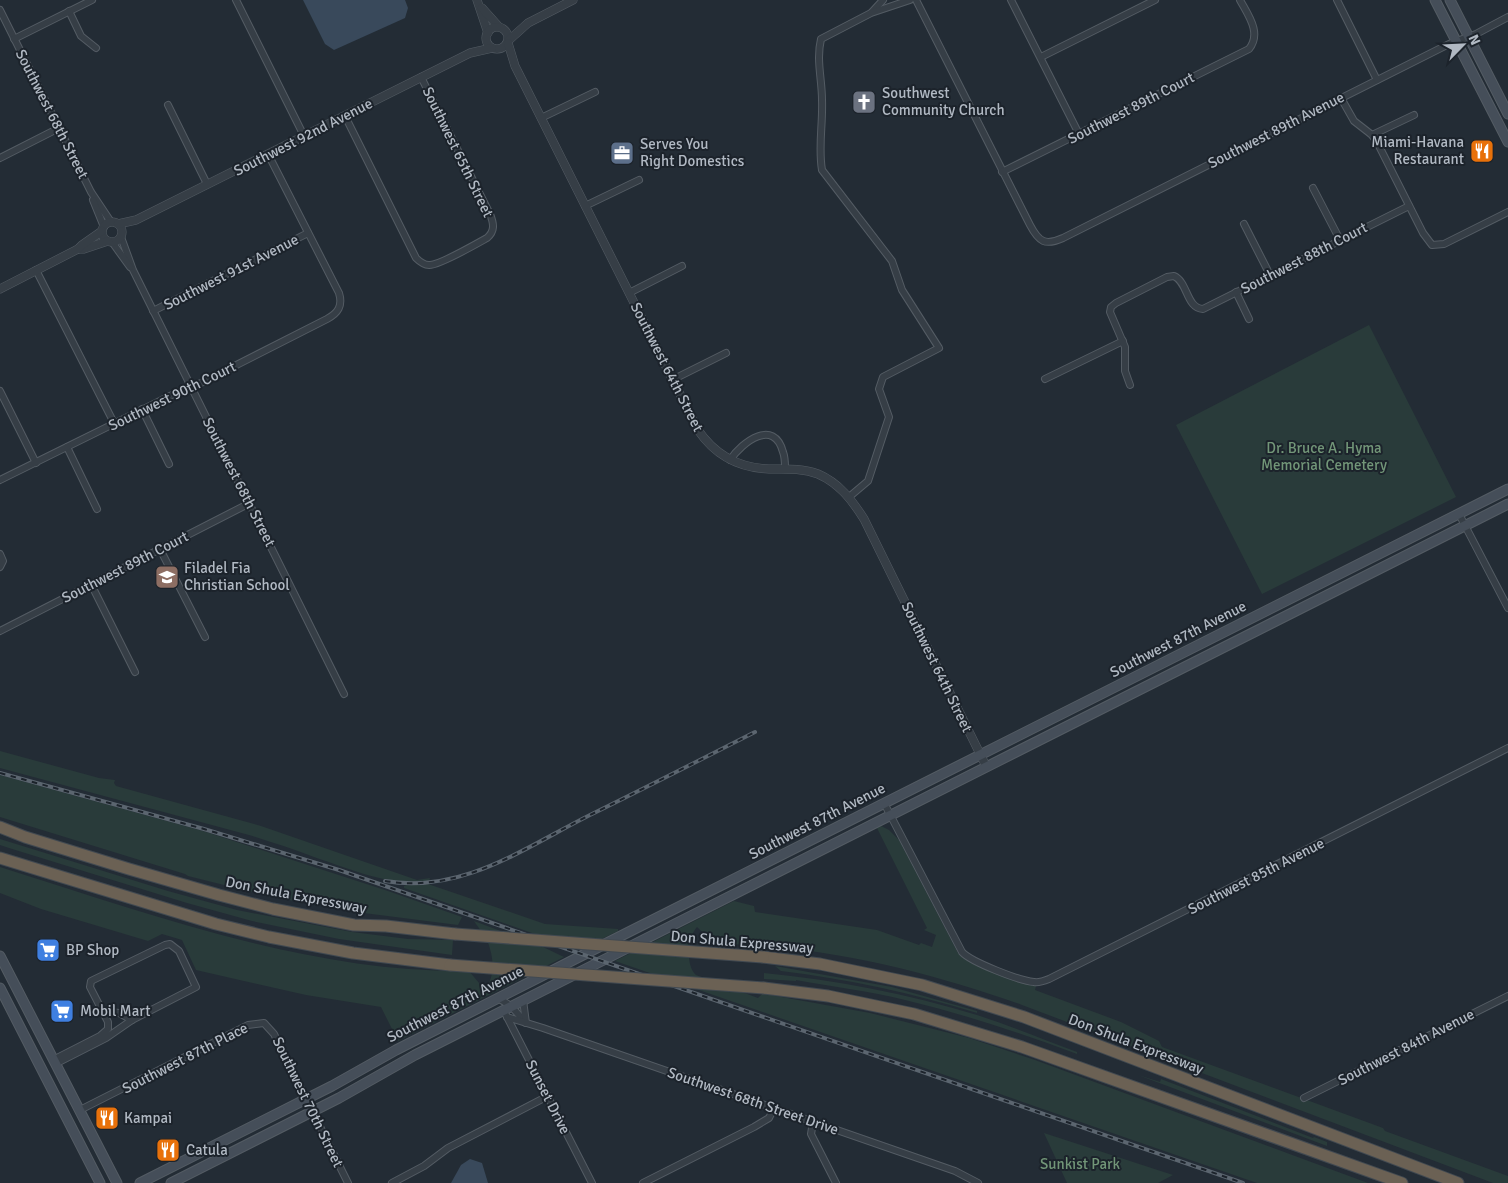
<svg xmlns="http://www.w3.org/2000/svg" width="1508" height="1183" font-family="Signika,sans-serif">
  <style>
    .green { fill: #293b3a }
    .water { fill: #39495b }
    .lines { fill: none; stroke-linecap: round; stroke-linejoin: round }
    .minor-casing { stroke: #545c64; stroke-width: 8 }
    .tertiary-casing { stroke: #545c64; stroke-width: 9 }
    .secondary-casing { stroke: #545c64; stroke-width: 11 }
    .motorway-casing { stroke: #414951; stroke-width: 13 }
    .minor { stroke: #363e46; stroke-width: 6 }
    .tertiary { stroke: #363e46; stroke-width: 8 }
    .secondary { stroke: #454e59; stroke-width: 9 }
    .motorway { stroke: #6b6154; stroke-width: 11 }
    .rail-casing { stroke: #5b656f; stroke-width: 4 }
    .rail { stroke: #1c232b; stroke-width: 2; stroke-dasharray: 5.5; stroke-linecap: butt }
    .motorway-bridge-casing { stroke: #414951; stroke-width: 13; stroke-linecap: butt }
    .motorway-bridge { stroke: #6b6154; stroke-width: 11 }
    .labels { text-anchor: middle; stroke-width: 4; stroke-linejoin: round; paint-order: stroke }
    .poi-label { font-size: 15px; fill: #b1b9c3; stroke: #1c232b; text-anchor: start }
    .street-label { font-size: 15px; fill: #b1b9c3; stroke: #1c232b }
    .park-label { font-size: 15px; fill: #729678; stroke: #1c232b }
  </style>
  <rect width="100%" height="100%" fill="#232c35"/>
  <g class="green">
    <polygon points="1369,325 1456,497 1262,594 1176,425"/>
    <path d="M0,751L99,778L115,780L114,783L116,786L261,826L417,880L430,878L429,881C387,886 353,870 314,857C293,849 271,842 249,835L0,768Z"/>
    <polygon points="0,775 203,831 388,891 462,917 458,925 356,912 272,897 188,876 185,874 0,817"/>
    <path d="M881,826L889,830L899,840L958,953C966,965 1020,982 1036,986L1035,990L1121,1022L1159,1041L1162,1047L1383,1128L1385,1131L1508,1176V1183H1493L1022,1005C944,977 862,956 779,947C758,944 736,945 715,944L697,927C688,936 685,966 696,975L758,998L762,994H765L870,1013L969,1038L1035,1060L1368,1183H1257L615,961L734,901L754,906L755,912L877,930L919,945L921,943L932,947L936,935L924,930L927,928L877,828Z"/>
    <polygon points="0,839 168,891 237,910 352,932 408,939 453,940 452,955 339,939 252,921 187,903 9,848 0,845"/>
    <path d="M0,867C150,914 309,973 469,971L484,989C494,981 494,961 490,949C488,939 480,930 474,921L543,947L564,957L398,1041L381,1007L306,995L196,970L182,940L162,934L148,941L41,909L0,893Z"/>
    <polygon points="428,884 545,924 618,929 618,931 583,948 532,933 404,888 404,886 407,885"/>
    <path d="M775,966L892,987L977,1011V1013C912,993 848,979 781,971Z"/>
    <path d="M764,973C836,980 908,994 977,1015C1011,1026 1044,1040 1077,1052V1054C1020,1033 964,1014 905,1000C869,991 833,987 796,980V981L764,979Z"/>
    <polygon points="1138,1075 1160,1082 1161,1079 1313,1138 1314,1137 1327,1142 1327,1146"/>
    <polygon points="1044,1133 1173,1175 1158,1183 1067,1183"/>
  </g>
  <g class="water">
    <polygon points="303,0 405,0 408,8 405,18 334,50 325,44"/>
    <polygon points="470,1159 482,1163 488,1183 451,1183 461,1165"/>
  </g>
  <g class="lines">
    <g class="minor-casing">
      <g id="minor">
        <polyline points="236,0 304,136"/>
        <path d="M916,0L1030,225C1039,242 1045,246 1063,238L1449,44L1476,34L1508,17"/>
        <polyline points="1011,0 1079,134"/>
        <polyline points="1337,0 1377,80"/>
        <polyline points="0,10 91,192 111,222"/>
        <polyline points="69,11 81,36 96,48"/>
        <polyline points="872,12 883,0"/>
        <polyline points="14,39 92,0"/>
        <polyline points="1041,57 1155,0"/>
        <polyline points="1341,98 1354,121 1372,135 1378,144 1423,233 1432,245 1444,244 1508,212"/>
        <polyline points="168,105 207,184"/>
        <path d="M345,116L416,258C419,261 424,265 429,265C438,266 478,243 487,238C495,231 494,224 490,214L421,77"/>
        <polyline points="541,118 595,92"/>
        <polyline points="1372,135 1414,115"/>
        <polyline points="0,158 59,128"/>
        <path d="M1002,172L1249,49C1262,33 1248,15 1240,0"/>
        <polyline points="1313,188 1340,240"/>
        <polyline points="93,200 104,227"/>
        <polyline points="585,206 639,180"/>
        <polyline points="1244,224 1270,275"/>
        <polyline points="121,237 133,270 344,694"/>
        <polyline points="112,242 130,267"/>
        <polyline points="36,270 114,423"/>
        <polyline points="1236,292 1249,319"/>
        <polyline points="629,293 682,266"/>
        <polyline points="153,311 308,233"/>
        <polyline points="1045,379 1123,341"/>
        <polyline points="672,380 726,353"/>
        <path d="M1130,385L1125,371V347L1110,312L1111,307L1116,303L1167,277L1174,276C1188,282 1186,308 1203,309L1409,206"/>
        <polyline points="0,391 36,463"/>
        <polyline points="142,409 169,464"/>
        <polyline points="67,447 97,509"/>
        <path d="M730,460C742,442 774,418 783,452C785,457 785,463 785,468"/>
        <path d="M0,480L182,390L201,383L327,319C338,313 343,306 339,293L268,154"/>
        <path d="M849,497L868,481L889,417L879,389L883,377L939,348L902,290L892,261L822,170C818,147 823,124 822,100C822,79 816,60 821,39L871,13L910,0"/>
        <polyline points="1459,514 1508,608"/>
        <polyline points="160,549 205,637"/>
        <polyline points="0,554 3,561 0,567"/>
        <polyline points="91,584 135,672"/>
        <polyline points="0,631 250,503"/>
        <path d="M884,803L962,952C971,962 1020,981 1034,982C1039,983 1044,981 1049,979L1508,748"/>
        <polyline points="498,998 511,1006 525,1022"/>
        <polyline points="523,1000 526,1023"/>
        <polyline points="103,1011 119,1013 132,1020"/>
        <polyline points="506,1015 592,1183"/>
        <polyline points="507,1017 543,1028 955,1171 978,1183"/>
        <polyline points="53,1060 100,1036 108,1029 108,1022 90,987 91,981 165,945 170,944 179,951 196,987 132,1020 106,1038 55,1064"/>
        <polyline points="1304,1098 1508,996"/>
        <polyline points="80,1110 248,1025 264,1023 274,1034 348,1183"/>
        <polyline points="813,1122 811,1134 836,1183"/>
        <polyline points="392,1183 424,1166 448,1148 548,1096"/>
        <polyline points="643,1183 754,1127 769,1118 774,1108"/>
      </g>
    </g>
    <g class="tertiary-casing">
      <g id="tertiary">
        <polyline points="477,0 488,33"/>
        <polyline points="482,8 499,27"/>
        <circle cx="497" cy="38" r="11"/>
        <polyline points="508,41 528,23 573,0"/>
        <path d="M508,43L515,66L698,430C715,455 739,468 769,469C786,469 802,468 818,474C839,483 852,500 864,519L986,766"/>
        <circle cx="112" cy="232" r="10"/>
        <polyline points="118,224 136,220 470,53 492,48"/>
        <polyline points="78,249 84,249 108,241"/>
        <polyline points="0,289 78,249 82,245 102,231"/>
      </g>
    </g>
    <g class="secondary-casing">
      <g id="secondary">
        <polyline points="1435,0 1508,142"/>
        <polyline points="1450,0 1508,114"/>
        <polyline points="0,956 117,1183"/>
        <polyline points="0,988 100,1183"/>
        <polyline points="140,1183 332,1086 396,1050 583,955 1508,489"/>
        <polyline points="171,1183 339,1098 415,1055 1508,504"/>
      </g>
    </g>
    <g class="motorway-casing">
      <g id="motorway">
        <polyline points="0,827 25,837 129,869 219,895 273,909 354,925 386,926 455,934"/>
        <polyline points="0,858 216,924 269,937 353,953 450,965"/>
        <polyline points="763,957 820,964 922,985 1024,1017 1458,1183"/>
        <polyline points="764,988 828,996 914,1014 1022,1047 1402,1183"/>
      </g>
    </g>
    <use href="#minor" class="minor"/>
    <use href="#tertiary" class="tertiary"/>
    <use href="#secondary" class="secondary"/>
    <use href="#motorway" class="motorway"/>
    <g class="rail-casing">
      <g id="rail">
        <polyline points="0,773 204,829 339,870 1243,1183"/>
        <path d="M385,881C462,894 524,848 590,815C645,788 700,760 755,732"/>
      </g>
    </g>
    <use href="#rail" class="rail"/>
    <g class="motorway-bridge-casing">
      <g id="motorway-bridge">
        <polyline points="455,934 763,957"/>
        <polyline points="450,965 764,988"/>
      </g>
    </g>
    <use href="#motorway-bridge" class="motorway-bridge"/>
  </g>
  <defs>
    <g id="church-square" transform="scale(1.25)"><rect x="-9" y="-9" width="18" height="18" rx="4" fill="#6b7280" stroke="#1c232b"/><path d="M-1.2-6h2.4v3.5h3.3v2.4h-3.3V6h-2.4V-.1h-3.3v-2.4h3.3Z" fill="#fff"/></g>
    <g id="restaurant-square" transform="scale(1.25)"><rect x="-9" y="-9" width="18" height="18" rx="4" fill="#e8710a" stroke="#1c232b"/><path d="M-5-6h1v4h1v-4h1v4h1v-4h1v5L-1.5 .5V6h-2V.5L-5-1ZM5-6V6H3V1.5H1.5Q1.5-4 5-6Z" fill="#fff"/></g>
    <g id="office-square" transform="scale(1.25)"><rect x="-9" y="-9" width="18" height="18" rx="4" fill="#5c6f8a" stroke="#1c232b"/><path d="M-6-3h4V-5.5h4V-3h4V5H-6ZM-1-4.5V-3h2v-1.5ZM-6 0V1H6V0Z" fill="#fff"/></g>
    <g id="school-square" transform="scale(1.25)"><rect x="-9" y="-9" width="18" height="18" rx="4" fill="#8d6e63" stroke="#1c232b"/><path d="M0-5L7-2L0 1L-7-2ZM-4 1L0 2.5L4 1V4Q0 6-4 4Z" fill="#fff"/></g>
    <g id="supermarket-square" transform="scale(1.25)"><rect x="-9" y="-9" width="18" height="18" rx="4" fill="#3f7fe0" stroke="#1c232b"/><path d="M-6-5.5h2.5l.6 2H6L4.5 2H-2.5L-4.4-4H-6ZM-1.5 3.2a1.3 1.3 0 1 0 .1 0ZM3 3.2a1.3 1.3 0 1 0 .1 0Z" fill="#fff"/></g>
  </defs>
  <g fill-rule="evenodd">
    <use href="#church-square" x="864" y="102"/>
    <use href="#restaurant-square" x="1482" y="151"/>
    <use href="#office-square" x="622" y="153"/>
    <use href="#school-square" x="167" y="577"/>
    <use href="#supermarket-square" x="48" y="950"/>
    <use href="#supermarket-square" x="62" y="1011"/>
    <use href="#restaurant-square" x="107" y="1118"/>
    <use href="#restaurant-square" x="168" y="1150"/>
  </g>
  <g class="labels">
    <g class="poi-label">
      <text x="882" y="98">Southwest<tspan x="882" dy="17">Community Church</tspan></text>
      <text x="1464" y="147" text-anchor="end">Miami-Havana<tspan x="1464" dy="17">Restaurant</tspan></text>
      <text x="640" y="149">Serves You<tspan x="640" dy="17">Right Domestics</tspan></text>
      <text x="184" y="573">Filadel Fia<tspan x="184" dy="17">Christian School</tspan></text>
      <text x="66" y="955">BP Shop</text>
      <text x="80" y="1016">Mobil Mart</text>
      <text x="124" y="1123">Kampai</text>
      <text x="186" y="1155">Catula</text>
    </g>
    <g class="street-label">
      <text transform="translate(1131 108) rotate(-27)" y="5">Southwest 89th Court</text>
      <text transform="translate(52 114) rotate(63)" y="5">Southwest 68th Street</text>
      <text transform="translate(1276 130) rotate(-27)" y="5">Southwest 89th Avenue</text>
      <text transform="translate(303 137) rotate(-27)" y="5">Southwest 92nd Avenue</text>
      <text transform="translate(458 152) rotate(64)" y="5">Southwest 65th Street</text>
      <text transform="translate(1304 258) rotate(-27)" y="5">Southwest 88th Court</text>
      <text transform="translate(231 272) rotate(-27)" y="5">Southwest 91st Avenue</text>
      <text transform="translate(667 367) rotate(63)" y="5">Southwest 64th Street</text>
      <text transform="translate(172 396) rotate(-26)" y="5">Southwest 90th Court</text>
      <text transform="translate(239 482) rotate(63)" y="5">Southwest 68th Street</text>
      <text transform="translate(125 567) rotate(-27)" y="5">Southwest 89th Court</text>
      <text transform="translate(1178 639) rotate(-27)" y="5">Southwest 87th Avenue</text>
      <text transform="translate(937 667) rotate(64)" y="5">Southwest 64th Street</text>
      <text transform="translate(817 821) rotate(-27)" y="5">Southwest 87th Avenue</text>
      <text transform="translate(1256 876) rotate(-27)" y="5">Southwest 85th Avenue</text>
      <text transform="translate(296 895) rotate(11)" y="5">Don Shula Expressway</text>
      <text transform="translate(742 942) rotate(5)" y="5">Don Shula Expressway</text>
      <text transform="translate(455 1004) rotate(-27)" y="5">Southwest 87th Avenue</text>
      <text transform="translate(1136 1044) rotate(21)" y="5">Don Shula Expressway</text>
      <text transform="translate(1406 1047) rotate(-27)" y="5">Southwest 84th Avenue</text>
      <text transform="translate(185 1058) rotate(-27)" y="5">Southwest 87th Place</text>
      <text transform="translate(548 1097) rotate(63)" y="5">Sunset Drive</text>
      <text transform="translate(753 1101) rotate(19)" y="5">Southwest 68th Street Drive</text>
      <text transform="translate(308 1102) rotate(64)" y="5">Southwest 70th Street</text>
    </g>
    <g class="park-label">
      <text x="1324" y="453">Dr. Bruce A. Hyma<tspan x="1324" dy="17">Memorial Cemetery</tspan></text>
      <text x="1080" y="1169">Sunkist Park</text>
    </g>
  </g>
  <g transform="translate(1463 45) rotate(66)" stroke="#1c232b" stroke-width="4" paint-order="stroke">
  <path d="M0-4L9 19L0 12L-9 19Z" fill="#b1b9c3"/>
  <text y="-8" font-size="14" font-weight="bold" text-anchor="middle" fill="#b1b9c3">N</text>
  </g>
</svg>
